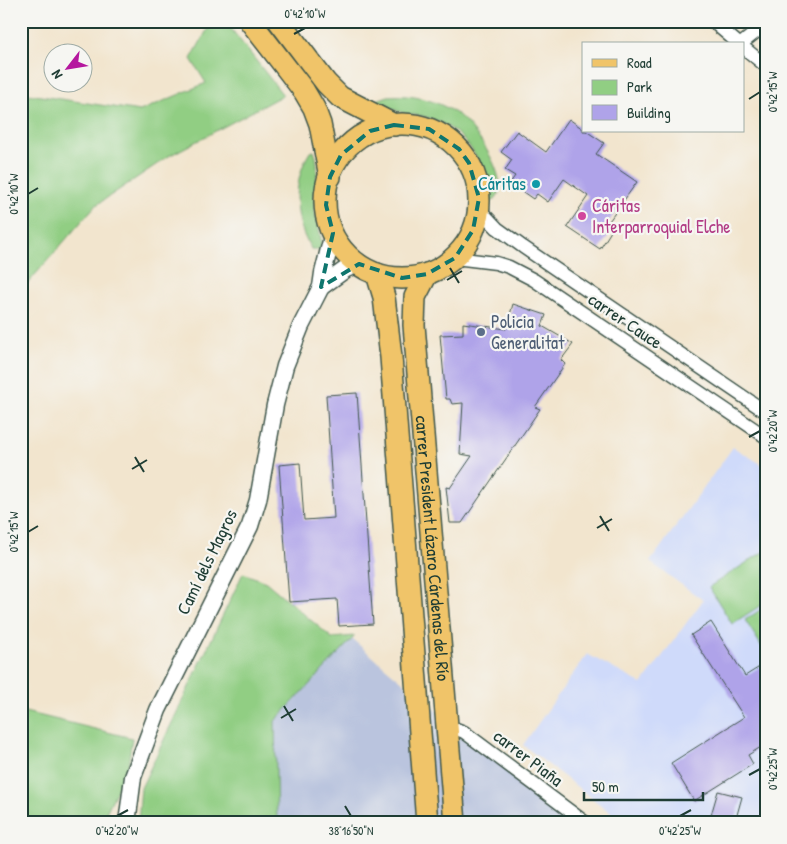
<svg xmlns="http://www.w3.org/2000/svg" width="787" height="844" font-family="'Patrick Hand',sans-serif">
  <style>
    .built { fill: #cfdafa }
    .industrial { fill: #bac4de }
    .green { fill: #91ce83; stroke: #58865c }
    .building { fill: #afa3e9 }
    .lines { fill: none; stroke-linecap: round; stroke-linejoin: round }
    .minor-casing { stroke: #3f564b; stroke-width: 15 }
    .tertiary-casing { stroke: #3f564b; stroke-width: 19 }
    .primary-casing { stroke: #3f564b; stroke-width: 24 }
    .minor { stroke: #fff; stroke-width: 12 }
    .tertiary { stroke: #fff; stroke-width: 16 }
    .primary { stroke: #f0c469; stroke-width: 21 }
    .marked { fill: none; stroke: #0f766e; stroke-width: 4; stroke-dasharray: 10 6; stroke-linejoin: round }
    .ticks { fill: none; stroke: #1f3d34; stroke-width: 2 }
    .culture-dot { fill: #0f9aa8; stroke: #f6f6f2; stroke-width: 2 }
    .hotel-dot { fill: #d1479c; stroke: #f6f6f2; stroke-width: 2 }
    .service-dot { fill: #5c6f8a; stroke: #f6f6f2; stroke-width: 2 }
    .labels { text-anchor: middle; stroke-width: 4.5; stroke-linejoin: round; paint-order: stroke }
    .culture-label { font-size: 18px; fill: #0d838f; stroke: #f6f6f2; text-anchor: end }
    .hotel-label { font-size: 18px; fill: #b23c85; stroke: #f6f6f2; text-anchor: start }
    .street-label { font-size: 18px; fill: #1f3d34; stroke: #f6f6f2 }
    .service-label { font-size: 18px; fill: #4e5e75; stroke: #f6f6f2; text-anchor: start }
    .neatline { fill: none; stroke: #1f3d34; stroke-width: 2 }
    .ticks-label { font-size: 12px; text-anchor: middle; fill: #1f3d34 }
  </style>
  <rect width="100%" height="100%" fill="#f6f6f2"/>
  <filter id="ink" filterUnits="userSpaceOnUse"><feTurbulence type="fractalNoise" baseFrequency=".02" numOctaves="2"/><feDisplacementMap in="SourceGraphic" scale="10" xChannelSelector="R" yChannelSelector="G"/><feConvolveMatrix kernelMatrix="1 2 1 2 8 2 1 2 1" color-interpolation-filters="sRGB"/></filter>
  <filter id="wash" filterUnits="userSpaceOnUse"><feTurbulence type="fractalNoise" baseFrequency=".0096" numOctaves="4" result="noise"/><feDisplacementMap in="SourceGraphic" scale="20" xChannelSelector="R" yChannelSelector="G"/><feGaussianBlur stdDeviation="1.12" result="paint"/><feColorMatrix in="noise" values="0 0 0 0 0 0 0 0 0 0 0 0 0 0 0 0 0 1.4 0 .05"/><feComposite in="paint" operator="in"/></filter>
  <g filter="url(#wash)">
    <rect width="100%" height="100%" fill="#f2e5ce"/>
    <polygon class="built" points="733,447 766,467 766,823 624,823 523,745 587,654 642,684 703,600 650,562"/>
    <polygon class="industrial" points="352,639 485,752 577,823 277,823 275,721"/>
    <g class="green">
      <polygon points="212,21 225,21 283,95 169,156 95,206 21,291 21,93 140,111 206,83 191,59"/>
      <path d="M388,96C412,94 437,100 457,114C474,126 518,187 491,202C485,161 464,126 422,116C417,115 412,115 407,114C397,111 387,107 377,103V100Z"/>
      <path d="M314,151C321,166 314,187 314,203C314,219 323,234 321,250H312C293,222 292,180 310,152Z"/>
      <polygon points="766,550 766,602 732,624 709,587"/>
      <polygon points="243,573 266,582 332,638 355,636 275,721 277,823 138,823 141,788"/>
      <polygon points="766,606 766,653 745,620"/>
      <polygon points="21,711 132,738 128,767 104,817 104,823 21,823"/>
    </g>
    <g id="blocks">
      <g class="building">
        <polygon points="569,119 583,129 583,131 586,131 604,143 596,154 637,182 607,224 613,228 600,249 567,227 588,196 564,179 548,202 537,194 533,199 510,183 515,176 505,170 512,160 501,152 517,131 546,152"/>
        <polygon points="513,304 546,315 542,326 573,344 561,360 565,364 535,407 540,409 462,523 450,523 446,487 450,488 472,456 460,454 463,403 452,404 450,399 446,399 440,335 463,334 463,323 506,329"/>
        <polygon points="357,393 373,624 339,626 337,599 289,602 279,465 300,463 304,520 334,518 326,395"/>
        <polygon points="711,622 745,676 766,663 766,744 748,755 753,764 694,801 671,763 744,717 691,635"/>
        <polygon points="718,791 742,797 735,822 711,815"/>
      </g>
    </g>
  </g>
  <g filter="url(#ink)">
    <use href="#blocks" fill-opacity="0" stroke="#3f564b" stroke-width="1"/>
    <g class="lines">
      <g class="minor-casing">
        <g id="minor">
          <polyline points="712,21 739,44"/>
          <polyline points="741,44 766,24"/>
          <polyline points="743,47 766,66"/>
          <polyline points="479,209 497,228 523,247 766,412"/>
          <polyline points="455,258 496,263 509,267 534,280 766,437"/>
          <polyline points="446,725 464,732 586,823"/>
        </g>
      </g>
      <g class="tertiary-casing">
        <g id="tertiary">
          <polyline points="321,287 346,269 359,264"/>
          <polyline points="127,823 133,777 158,710 250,526 258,500 275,405 285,366 301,326 321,287 323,273 333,233"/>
        </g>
      </g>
      <g class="primary-casing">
        <g id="primary">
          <polyline points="250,21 304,91 314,108 320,124 330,177"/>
          <polyline points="279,21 326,83 340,97 394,125"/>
          <circle cx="402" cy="201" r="77"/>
          <polyline points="377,274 384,297 391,357 427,823"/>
          <path id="s1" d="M427,274L415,297L414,325L455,823"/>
        </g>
      </g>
      <use href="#minor" class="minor"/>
      <use href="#tertiary" class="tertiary"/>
      <use href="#primary" class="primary"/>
    </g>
  </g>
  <path class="marked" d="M394,125L429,129L459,149L469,163L479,198L473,230L455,258L427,274L402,278L359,264L321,287L333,233L326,205L330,177L341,155L370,131Z"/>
  <path class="ticks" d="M294,34L305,28M749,99L760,92M28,194L38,188M450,268L459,283M447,280L462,271M749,437L760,431M135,457L144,472M132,469L147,460M600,516L609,531M597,528L612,519M28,532L38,526M284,706L293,721M281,718L296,709M749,775L760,769M345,806L351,816M117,816L128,810M680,816L691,810"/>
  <circle class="culture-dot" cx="536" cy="184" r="5"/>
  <circle class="hotel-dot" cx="582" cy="216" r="5"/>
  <circle class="service-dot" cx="481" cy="332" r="5"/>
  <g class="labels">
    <g class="culture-label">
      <text x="526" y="190">Cáritas</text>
    </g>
    <g class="hotel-label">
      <text x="592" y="212">Cáritas<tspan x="592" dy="21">Interparroquial Elche</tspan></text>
    </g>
    <g class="street-label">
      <text transform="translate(625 321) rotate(34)" y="6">carrer Cauce</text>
      <text dy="6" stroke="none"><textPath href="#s1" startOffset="278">carrer President Lázaro Cárdenas del Río</textPath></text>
      <text transform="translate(207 562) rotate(-64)" y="6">Camí dels Magros</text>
      <text transform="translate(528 758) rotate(37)" y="6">carrer Piaña</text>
    </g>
    <g class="service-label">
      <text x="491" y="328">Policia<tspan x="491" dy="21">Generalitat</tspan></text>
    </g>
  </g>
  <rect width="787" height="844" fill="none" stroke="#f6f6f2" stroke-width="55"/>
  <rect x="582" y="42" width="162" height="90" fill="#f6f6f2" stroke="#a0aca6"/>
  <rect x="592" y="59" width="25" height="8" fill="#f0c469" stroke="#a0aca6"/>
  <text x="627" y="68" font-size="15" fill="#1f3d34">Road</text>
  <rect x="592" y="80" width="25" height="15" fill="#91ce83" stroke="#a0aca6"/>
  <text x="627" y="92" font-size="15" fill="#1f3d34">Park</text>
  <rect x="592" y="105" width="25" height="15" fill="#afa3e9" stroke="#a0aca6"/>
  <text x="627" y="118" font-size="15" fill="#1f3d34">Building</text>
  <g transform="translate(68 68) rotate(239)"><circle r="24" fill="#f6f6f2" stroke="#a0aca6"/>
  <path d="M0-4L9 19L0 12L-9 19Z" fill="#b5179e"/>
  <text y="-8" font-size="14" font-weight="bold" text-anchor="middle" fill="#1f3d34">N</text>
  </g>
  <path d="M584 792v8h119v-8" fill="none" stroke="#1f3d34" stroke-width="2.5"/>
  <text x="592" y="792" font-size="15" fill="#1f3d34" stroke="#f6f6f2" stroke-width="4" paint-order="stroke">50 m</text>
  <rect x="28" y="28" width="732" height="788" class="neatline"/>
  <g class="ticks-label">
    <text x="305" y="18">0°42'10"W</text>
    <text transform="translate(773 92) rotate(-90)" y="4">0°42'15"W</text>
    <text transform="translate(14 194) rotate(-90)" y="4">0°42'10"W</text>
    <text transform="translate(773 431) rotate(-90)" y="4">0°42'20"W</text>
    <text transform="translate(14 532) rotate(-90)" y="4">0°42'15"W</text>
    <text transform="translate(773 769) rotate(-90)" y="4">0°42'25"W</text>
    <text x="117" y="835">0°42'20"W</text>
    <text x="351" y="835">38°16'50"N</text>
    <text x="680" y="835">0°42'25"W</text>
  </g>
</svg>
